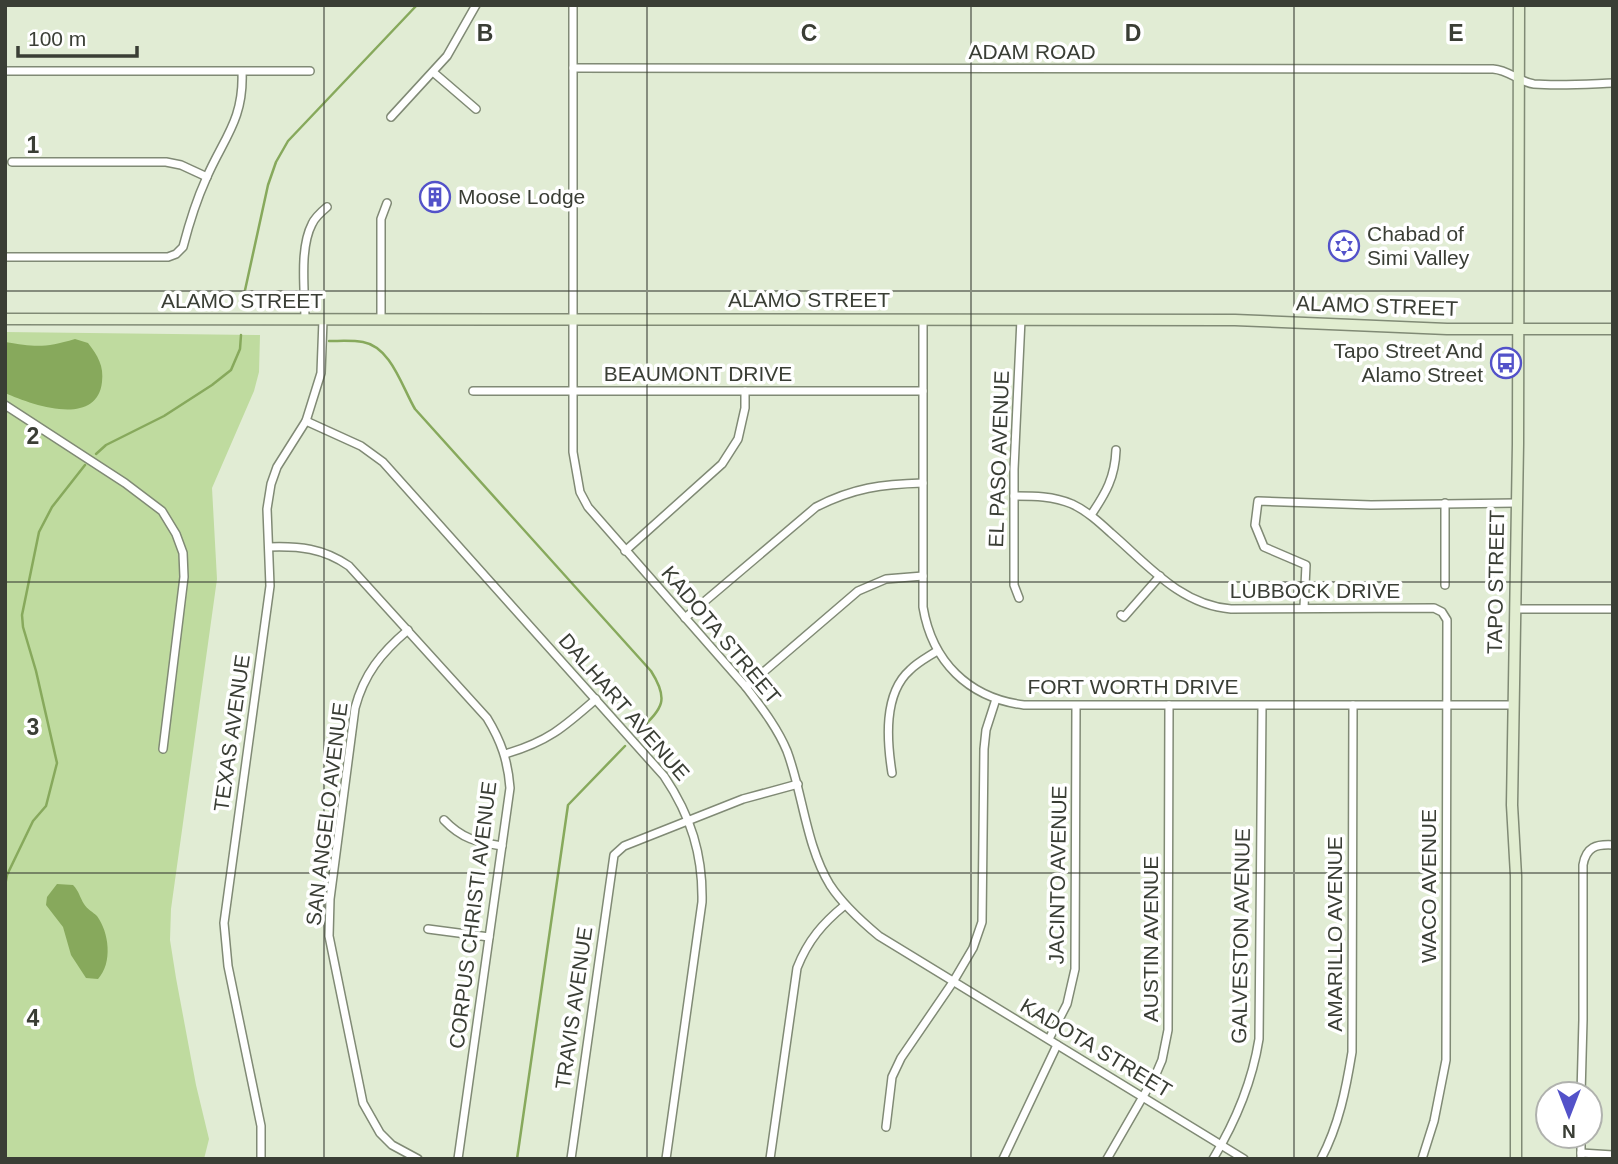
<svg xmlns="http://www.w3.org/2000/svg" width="1618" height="1164" font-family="Helvetica,sans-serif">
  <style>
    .green { fill: #bfdb9f }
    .water { fill: #87a95c }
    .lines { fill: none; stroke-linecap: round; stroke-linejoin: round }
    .stream { stroke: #87a95c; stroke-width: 2.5 }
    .street-casing { stroke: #808a75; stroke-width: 10 }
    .secondary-casing { stroke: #808a75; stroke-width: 13 }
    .street { stroke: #fff; stroke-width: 7 }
    .secondary { stroke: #e1edd0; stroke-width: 10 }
    .grid { fill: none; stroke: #3a3e35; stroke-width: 2; stroke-opacity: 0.55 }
    .labels { text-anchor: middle; stroke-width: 7; stroke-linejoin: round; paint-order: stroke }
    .street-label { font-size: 21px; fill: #3a3e35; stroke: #fff }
    .poi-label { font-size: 21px; fill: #3a3e35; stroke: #fff; text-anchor: start }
    .grid-label { font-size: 23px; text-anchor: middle; font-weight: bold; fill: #3a3e35; stroke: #fff; stroke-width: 7; stroke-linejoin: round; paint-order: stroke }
  </style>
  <rect width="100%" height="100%" fill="#e1ecd4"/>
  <polygon class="green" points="5,332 260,335 259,372 254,391 212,488 217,579 171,909 170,940 176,978 196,1085 209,1139 204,1159 5,1159"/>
  <g class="water">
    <path d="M75,339L88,343C98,356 104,366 102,382C97,428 32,405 5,393V342C35,347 45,348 75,339Z"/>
    <path d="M57,884L73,885C79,891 80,898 84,904C87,909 93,912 97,916C109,932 113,963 98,979L86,978L71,955L63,927L46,905L47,897Z"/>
  </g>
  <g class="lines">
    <g class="stream">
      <polyline points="242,304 268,185 276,162 288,141 417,5"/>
      <path d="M329,341C340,341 352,340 363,342C391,347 402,387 415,409L651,671C670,701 662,708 639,731"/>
      <polyline points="96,454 106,445 164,416 212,385 231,370 240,349 241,335"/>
      <polyline points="5,886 7,875 33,821 46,806 57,763 36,671 23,627 22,615 39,532 52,507 85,465"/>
      <polyline points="517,1159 568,805 625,746"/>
    </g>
    <g class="street-casing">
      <g id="street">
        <path d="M573,5V452L580,492L588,507L746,687C761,707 777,727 787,751C803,794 806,846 830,885C843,905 861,921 879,936L1244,1159"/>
        <path d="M573,68L1493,69C1509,70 1519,82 1534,84C1560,86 1587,84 1613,83"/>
        <polyline points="5,71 310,71"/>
        <polyline points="433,72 476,109"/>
        <polyline points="391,117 447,56 476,5"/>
        <polyline points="12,162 166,162 181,165 207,177"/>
        <path d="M5,257H168L176,254L183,247C189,224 196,201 206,179C223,139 244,120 242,72"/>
        <polyline points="381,319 381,219 387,203"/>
        <path d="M305,320C305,292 299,249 312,224C315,217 321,212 327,207"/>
        <path d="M923,320V607C932,661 968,698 1024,705H1514"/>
        <polyline points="473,391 923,391"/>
        <polyline points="5,405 125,483 162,511 176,534 183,553 184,577 163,749"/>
        <path d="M306,421L361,446L383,462L664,776C691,816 703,855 702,902L666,1159"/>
        <path d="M1014,496C1034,496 1053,496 1072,504C1087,511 1099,522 1111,533C1147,564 1180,605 1231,609L1434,608L1442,612L1447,620L1446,1060L1434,1121L1422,1159"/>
        <polyline points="1445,503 1445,585"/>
        <path d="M1091,515C1106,493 1115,477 1116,450"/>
        <path d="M269,547C299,546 323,548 349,566L487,718C501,741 508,761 510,788L458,1159"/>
        <polyline points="625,551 722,464 738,439 745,408 745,391"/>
        <polyline points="1019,598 1014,585 1014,469 1021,319"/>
        <polyline points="1304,607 1306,565 1264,547 1255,525 1258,501 1371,505 1516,503"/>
        <polyline points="1515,609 1613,609"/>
        <polyline points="1121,615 1124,617 1160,576"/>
        <path d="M685,618L816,507C853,488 882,484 923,483"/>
        <path d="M408,630C381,653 364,674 355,708L330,899L329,936L363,1103L380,1133L392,1145L418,1159"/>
        <polyline points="746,687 858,591 886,579 923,576"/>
        <path d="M505,754C547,742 563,728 596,699"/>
        <path d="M892,773C887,741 883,694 910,670C918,662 928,657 937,651"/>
        <path d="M444,820C462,839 477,842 502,846"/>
        <polyline points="428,929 489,937"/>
        <polyline points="1049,1039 1067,1004 1075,969 1076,706"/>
        <path d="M1581,1094L1583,1020V865C1586,847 1596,844 1613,845"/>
        <polyline points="886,1127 892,1077 901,1058 953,982 973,948 982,922 984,749 986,730 996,699"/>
        <polyline points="1581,1153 1613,1155"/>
        <polyline points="261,1159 261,1126 228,966 224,923 270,586 267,509 271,484 277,467 306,421 321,373 323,320"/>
        <polyline points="571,1159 614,855 624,846 743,799 798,784"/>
        <path d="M770,1159L797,968C808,940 823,923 845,905"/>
        <polyline points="1003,1159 1057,1045"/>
        <polyline points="1107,1159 1156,1074 1162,1060 1168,1030 1169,705"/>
        <path d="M1213,1159C1236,1121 1252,1083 1259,1039L1262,706"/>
        <path d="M1321,1159C1339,1125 1346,1089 1352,1052L1353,705"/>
        <polyline points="1581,1159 1581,1136"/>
      </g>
    </g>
    <g class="secondary-casing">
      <g id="secondary">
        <polyline points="5,319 1235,320 1447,329 1613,329"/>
        <polyline points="1516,1159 1516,876 1512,805 1518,444 1519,5"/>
      </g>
    </g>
    <use href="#street" class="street"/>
    <use href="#secondary" class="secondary"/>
  </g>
  <path class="grid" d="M324,5V1159M647,5V1159M971,5V1159M1294,5V1159M5,291H1613M5,582H1613M5,873H1613"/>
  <defs>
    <g id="building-ring" transform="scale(1.575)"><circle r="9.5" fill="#fff" stroke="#5352c9" stroke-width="1.5"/><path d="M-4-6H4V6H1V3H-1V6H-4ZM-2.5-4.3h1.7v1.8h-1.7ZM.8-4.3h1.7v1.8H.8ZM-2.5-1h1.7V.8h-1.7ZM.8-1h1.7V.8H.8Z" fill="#5352c9"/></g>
    <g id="synagogue-ring" transform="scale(1.575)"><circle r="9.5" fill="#fff" stroke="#5352c9" stroke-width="1.5"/><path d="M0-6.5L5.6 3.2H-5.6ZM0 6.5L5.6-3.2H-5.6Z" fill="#5352c9"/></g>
    <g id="bus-ring" transform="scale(1.575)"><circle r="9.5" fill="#fff" stroke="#5352c9" stroke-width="1.5"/><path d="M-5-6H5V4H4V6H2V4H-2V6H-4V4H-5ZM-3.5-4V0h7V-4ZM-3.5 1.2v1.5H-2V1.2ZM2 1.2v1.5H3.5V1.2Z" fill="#5352c9"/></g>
  </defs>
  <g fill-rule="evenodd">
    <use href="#building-ring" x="435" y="197"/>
    <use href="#synagogue-ring" x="1344" y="246"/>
    <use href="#bus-ring" x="1506" y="363"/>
  </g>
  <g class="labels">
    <g class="street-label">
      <text x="1032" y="59">ADAM ROAD</text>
      <text x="809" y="307">ALAMO STREET</text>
      <text x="242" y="308">ALAMO STREET</text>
      <text transform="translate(1377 306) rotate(2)" y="7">ALAMO STREET</text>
      <text x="698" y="381">BEAUMONT DRIVE</text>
      <text transform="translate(999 459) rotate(-88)" y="7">EL PASO AVENUE</text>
      <text transform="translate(1496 582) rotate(-89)" y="7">TAPO STREET</text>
      <text x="1315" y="598">LUBBOCK DRIVE</text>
      <text transform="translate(721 635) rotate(50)" y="7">KADOTA STREET</text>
      <text x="1133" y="694">FORT WORTH DRIVE</text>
      <text transform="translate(624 707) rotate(49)" y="7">DALHART AVENUE</text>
      <text transform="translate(232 733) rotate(-82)" y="7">TEXAS AVENUE</text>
      <text transform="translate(327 814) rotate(-83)" y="7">SAN ANGELO AVENUE</text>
      <text transform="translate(1058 875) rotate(-89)" y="7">JACINTO AVENUE</text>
      <text transform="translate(1429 886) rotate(-90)" y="7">WACO AVENUE</text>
      <text transform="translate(473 915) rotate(-83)" y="7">CORPUS CHRISTI AVENUE</text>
      <text transform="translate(1335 934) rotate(-90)" y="7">AMARILLO AVENUE</text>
      <text transform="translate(1241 936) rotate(-89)" y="7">GALVESTON AVENUE</text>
      <text transform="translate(1151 939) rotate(-90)" y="7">AUSTIN AVENUE</text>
      <text transform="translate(574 1008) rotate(-82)" y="7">TRAVIS AVENUE</text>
      <text transform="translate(1096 1048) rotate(31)" y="7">KADOTA STREET</text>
    </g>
    <g class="poi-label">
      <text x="458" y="204">Moose Lodge</text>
      <text x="1367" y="241">Chabad of<tspan x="1367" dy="24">Simi Valley</tspan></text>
      <text x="1483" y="358" text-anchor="end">Tapo Street And<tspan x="1483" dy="24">Alamo Street</tspan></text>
    </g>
  </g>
  <g class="grid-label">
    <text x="485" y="41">B</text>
    <text x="809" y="41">C</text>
    <text x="1133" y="41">D</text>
    <text x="1456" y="41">E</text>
    <text x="33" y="153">1</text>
    <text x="33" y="444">2</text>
    <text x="33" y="735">3</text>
    <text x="33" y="1026">4</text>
  </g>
  <rect width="1618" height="1164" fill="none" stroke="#3a3e35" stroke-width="14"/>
  <g transform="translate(1569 1115) rotate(180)"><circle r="33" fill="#ffffff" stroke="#b0b2ae" stroke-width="2"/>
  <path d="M0-5L12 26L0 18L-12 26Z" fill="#5352c9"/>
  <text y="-10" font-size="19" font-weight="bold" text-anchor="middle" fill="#3a3e35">N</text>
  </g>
  <path d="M18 46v10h119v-10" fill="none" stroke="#3a3e35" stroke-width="3.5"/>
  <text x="28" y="46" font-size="21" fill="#3a3e35" stroke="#ffffff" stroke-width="5" paint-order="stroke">100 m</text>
</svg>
